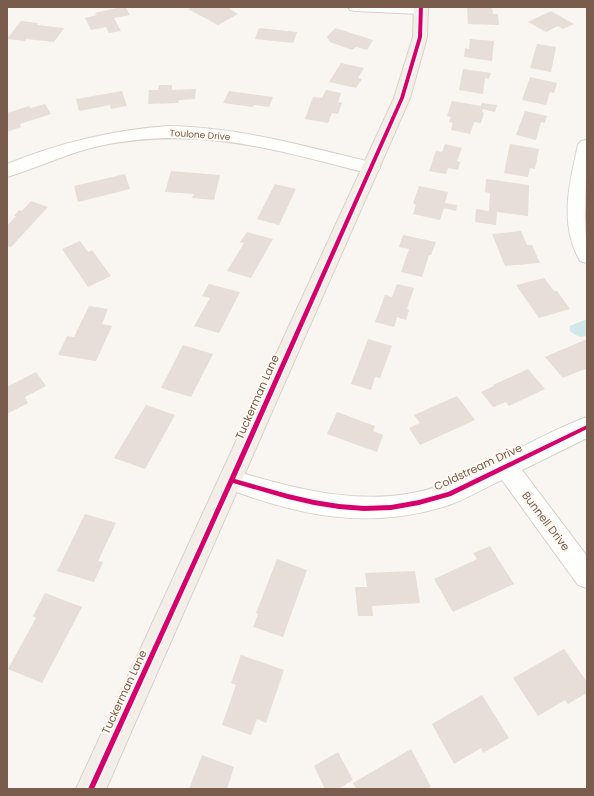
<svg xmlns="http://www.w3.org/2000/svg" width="594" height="796" font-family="Poppins,sans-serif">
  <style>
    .water { fill: #d0e8ea }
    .building { fill: #e6ded7 }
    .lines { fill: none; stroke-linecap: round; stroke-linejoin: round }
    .minor-casing { stroke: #d7d1cb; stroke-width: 2 }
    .major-casing { stroke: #dad1cc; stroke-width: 2 }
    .minor { fill: #fefefd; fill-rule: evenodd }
    .major { fill: #f3eee8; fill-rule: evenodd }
    .cycleway-casing { stroke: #fffaf3; stroke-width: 3 }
    .cycleway { fill: #d6006c; fill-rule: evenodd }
    .labels { text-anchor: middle; stroke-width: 4; stroke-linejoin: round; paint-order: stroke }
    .far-street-label { font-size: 9px; fill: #7a5c4d; stroke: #fffaf3 }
    .street-label { font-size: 11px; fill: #7a5c4d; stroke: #fffaf3 }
  </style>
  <rect width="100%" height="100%" fill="#f9f5f0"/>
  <path class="water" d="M587,319V335C580,339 575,335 570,331V326Z"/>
  <g class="building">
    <polygon points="121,7 125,7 130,15 114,18 121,31 109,33 106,27 91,30 85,18 97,15 95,13"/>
    <polygon points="193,7 232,7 229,9 238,14 218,25 188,9"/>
    <polygon points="467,7 492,7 493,14 498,14 499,25 468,24"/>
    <polygon points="551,11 574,24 563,29 558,26 546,32 528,22"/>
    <polygon points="21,21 38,23 37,25 64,28 54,42 26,39 25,41 7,39"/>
    <polygon points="259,28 297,32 293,43 255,39"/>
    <polygon points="335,28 373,40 367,50 356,47 352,50 330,42 327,37"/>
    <polygon points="470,39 494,41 492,61 464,57 465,48 469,49"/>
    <polygon points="537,44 556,47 551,72 530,68"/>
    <polygon points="341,63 364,68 358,78 362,79 356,88 329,82"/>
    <polygon points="463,69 491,73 489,79 485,78 483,94 459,90"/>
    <polygon points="530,77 557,83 554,93 550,92 546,105 522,100"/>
    <polygon points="159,85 172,85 172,90 196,89 195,99 179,100 178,103 148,104 149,90 158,90"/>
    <polygon points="326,90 341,93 338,102 342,103 338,114 332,113 328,123 305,119 313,97 322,98"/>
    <polygon points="122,91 127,106 111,109 110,105 79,111 76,99"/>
    <polygon points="229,91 273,97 269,107 254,105 253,107 223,103"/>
    <polygon points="452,101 481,106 482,103 497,105 495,112 483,109 482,112 484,113 481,123 474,122 470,134 451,130 453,123 449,122 451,117 447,116"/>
    <polygon points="45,104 51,114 20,124 21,127 7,132 7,113 29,106 31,108"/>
    <polygon points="525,111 547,116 545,123 541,122 536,140 516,135"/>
    <polygon points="445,144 462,148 457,161 460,162 458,170 448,168 446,174 429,171 436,151 442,152"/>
    <polygon points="510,144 539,149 535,169 530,168 528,177 504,173"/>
    <polygon points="171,171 220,175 214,200 192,198 194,194 165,192"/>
    <polygon points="125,174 130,189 78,202 74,186"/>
    <polygon points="486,179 529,185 528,216 497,212 496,225 475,222 476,209 489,211 490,193 485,192"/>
    <polygon points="275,184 296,189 279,225 257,219"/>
    <polygon points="419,186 448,192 445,203 457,205 456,211 444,208 440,220 413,214 416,205 413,203"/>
    <polygon points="31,201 48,207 11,247 7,246 7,226 16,216 14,216 19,210 22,211"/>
    <polygon points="521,231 527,245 532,245 540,263 505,266 492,234"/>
    <polygon points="247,232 273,239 251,278 227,271 244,243 240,242"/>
    <polygon points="403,235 436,242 431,255 429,255 422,277 401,272 409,249 399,247"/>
    <polygon points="80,241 88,252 92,250 111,276 88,287 62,249"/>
    <polygon points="544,278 554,291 557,291 570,309 539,318 516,285"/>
    <polygon points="209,284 240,292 219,333 194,326 210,298 202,296"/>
    <polygon points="397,284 414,288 407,309 409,310 406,320 397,317 394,327 375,322 385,295 392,297"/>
    <polygon points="89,306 108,309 102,324 112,326 96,361 58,355 67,336 74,337"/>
    <polygon points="368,339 392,346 380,378 375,377 371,390 351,384"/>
    <polygon points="587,339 587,368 563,378 545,357"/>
    <polygon points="183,345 213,354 191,397 161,388"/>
    <polygon points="528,369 545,389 509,406 506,402 493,407 481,392 494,386 493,385"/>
    <polygon points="36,372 46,386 25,397 28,403 7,414 7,387"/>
    <polygon points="457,396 475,420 420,445 409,428 420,423 414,415"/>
    <polygon points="146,405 175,415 145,469 114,458"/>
    <polygon points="337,412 375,426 373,431 383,435 377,452 327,434"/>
    <polygon points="85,514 116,523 98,561 103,562 94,582 57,571"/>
    <polygon points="490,546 514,584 453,612 434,579 477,559 473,553"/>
    <polygon points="277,559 307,570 283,637 253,627 258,614 256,613"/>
    <polygon points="415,571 420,603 372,606 373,616 358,616 355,587 367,587 365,573"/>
    <polygon points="45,593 82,607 42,683 8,669 36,618 33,616"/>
    <polygon points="564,649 587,682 587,693 568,704 565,700 538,716 513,678"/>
    <polygon points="241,655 284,670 266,723 257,719 251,735 222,725 236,685 231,683"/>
    <polygon points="482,695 509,738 483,753 481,748 454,764 432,724"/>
    <polygon points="411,749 431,787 426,789 356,789 353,783"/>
    <polygon points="338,752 353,780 338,789 325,789 314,766"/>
    <polygon points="202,755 234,767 227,789 189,789"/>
  </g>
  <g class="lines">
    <g class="minor-casing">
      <g id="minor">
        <polygon points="348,7 426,7 428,10 426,13 421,14 355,11 350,10"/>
        <path d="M168,126C238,127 304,146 371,162L377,164L380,168L377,172L371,174C276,150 198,125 99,146C67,153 38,168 7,177V164C59,143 112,130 168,126Z"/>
        <path d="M587,140L585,216L587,263L580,261C559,224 569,184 578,145L581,141Z"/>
        <path d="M587,417V438L522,470L587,556V588L578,585L502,480C484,488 467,499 449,505C369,531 299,516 223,487L219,480L223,473L231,470C300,490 373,511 445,484C494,466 537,435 587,417Z"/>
      </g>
    </g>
    <g class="major-casing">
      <polygon id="major" points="414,7 428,7 427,37 410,98 106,789 76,789 394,98 413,37"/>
    </g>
    <use href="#minor" class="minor"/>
    <use href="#major" class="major"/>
    <g class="cycleway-casing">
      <polygon id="cycleway" points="419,7 423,7 422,37 404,98 235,479 288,494 314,500 339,504 364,506 391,505 419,500 448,492 587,425 587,429 451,496 419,505 391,510 364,511 339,509 314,505 288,499 233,483 94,789 88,789 200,544 400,98 418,37"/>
    </g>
    <use href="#cycleway" class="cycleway"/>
  </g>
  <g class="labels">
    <g class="far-street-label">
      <text transform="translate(200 135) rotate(4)" y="3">Toulone Drive</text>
    </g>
    <g class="street-label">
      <text transform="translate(257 397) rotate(-66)" y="4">Tuckerman Lane</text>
      <text transform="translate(478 467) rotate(-25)" y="4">Coldstream Drive</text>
      <text transform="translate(546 521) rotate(53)" y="4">Bunnell Drive</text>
      <text transform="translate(124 692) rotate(-65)" y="4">Tuckerman Lane</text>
    </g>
  </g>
  <rect width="594" height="796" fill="none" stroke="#7a5c4d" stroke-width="16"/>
</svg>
